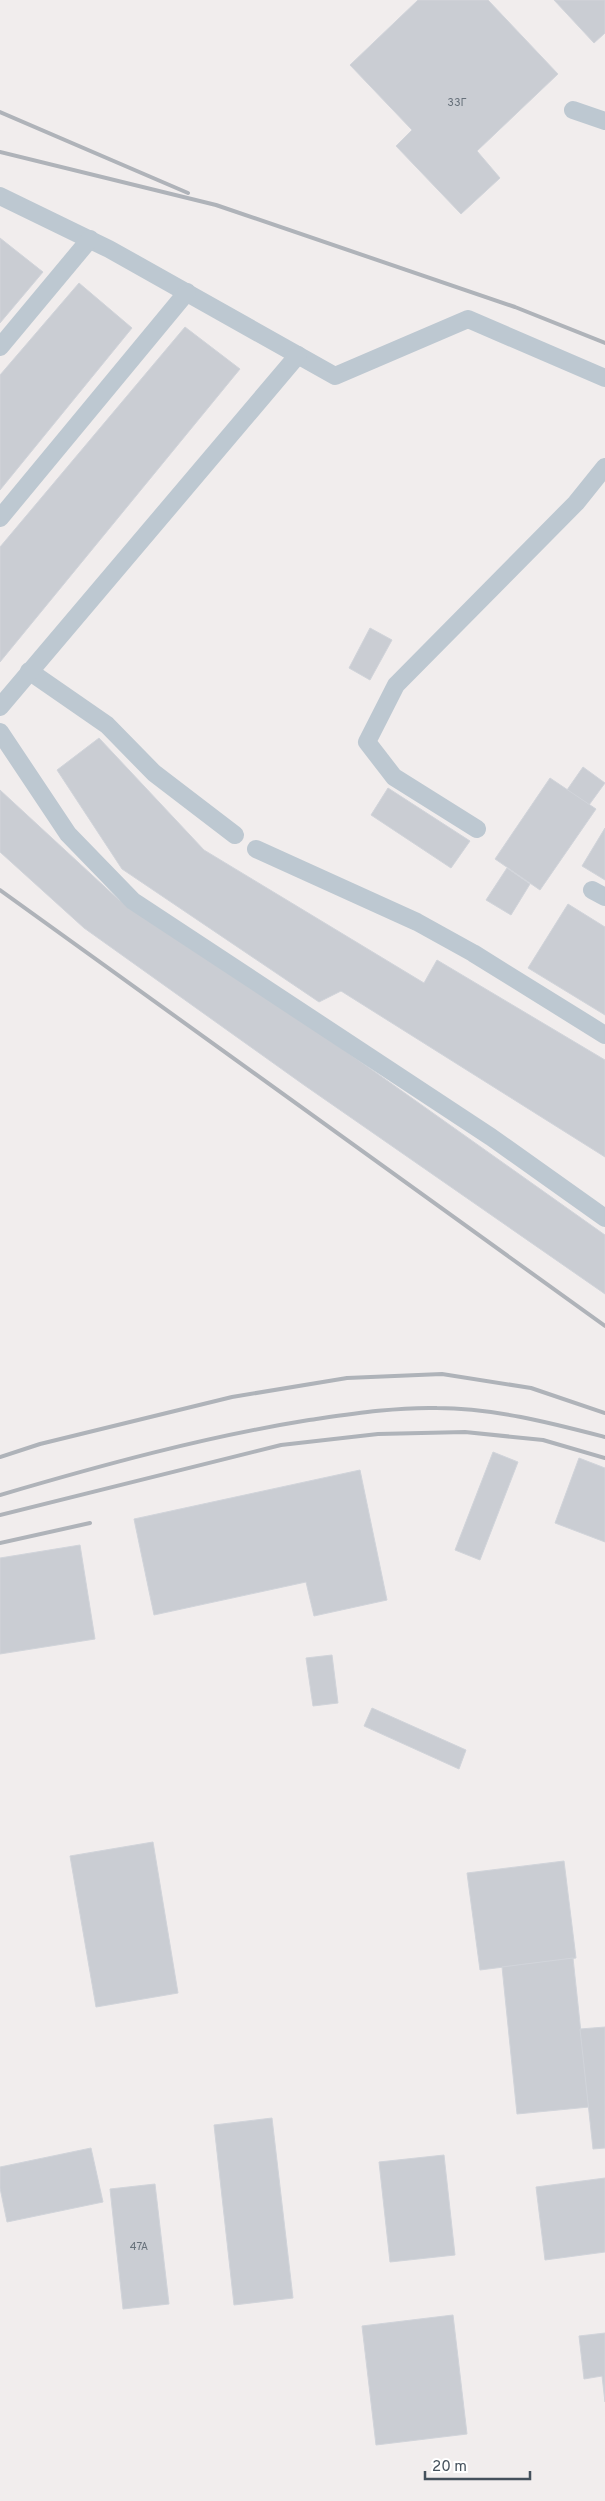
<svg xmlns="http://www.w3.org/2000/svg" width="605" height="2501" font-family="Overpass,sans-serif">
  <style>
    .building { fill: #cacdd3; stroke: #d1d4da }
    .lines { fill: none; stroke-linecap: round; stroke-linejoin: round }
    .lane { stroke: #bdc8d1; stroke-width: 18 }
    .rail { stroke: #afb3b9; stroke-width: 4 }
    .labels { text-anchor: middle; stroke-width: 4; stroke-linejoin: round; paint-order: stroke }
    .number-label { font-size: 11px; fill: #66707a }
  </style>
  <rect width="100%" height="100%" fill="#f1eded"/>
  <g class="building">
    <polygon points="418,0 488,0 558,74 477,151 500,178 461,214 396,146 412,130 350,65"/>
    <polygon points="554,0 605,0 605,33 594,43"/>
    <polygon points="0,238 43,272 0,323"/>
    <polygon points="79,283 132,328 0,490 0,375"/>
    <polygon points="185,327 240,369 0,662 0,547"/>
    <polygon points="370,628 392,640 370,680 349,668"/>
    <polygon points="99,738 204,850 424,983 437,960 605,1060 605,1157 341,991 319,1002 122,869 57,770"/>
    <polygon points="583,767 605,783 589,805 567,790"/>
    <polygon points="550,778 596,809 540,890 495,859"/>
    <polygon points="388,788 470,841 451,868 371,815"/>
    <polygon points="0,790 118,899 330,1040 605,1235 605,1294 304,1085 84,928 0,852"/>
    <polygon points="605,828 605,880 582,866"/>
    <polygon points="507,868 530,884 511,915 486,900"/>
    <polygon points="568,904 605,927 605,1015 528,968"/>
    <polygon points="493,1452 518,1462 480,1560 455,1550"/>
    <polygon points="579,1458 605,1468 605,1542 555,1523"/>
    <polygon points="360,1470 387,1600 314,1616 306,1582 154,1615 134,1519"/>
    <polygon points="80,1545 95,1639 0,1654 0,1558"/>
    <polygon points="332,1655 338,1703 313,1706 306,1658"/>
    <polygon points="372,1708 466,1750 459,1769 364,1726"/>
    <polygon points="153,1842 178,1993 96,2007 70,1856"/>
    <polygon points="564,1861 576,1958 480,1970 467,1873"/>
    <polygon points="573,1958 589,2107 517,2114 502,1967"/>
    <polygon points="605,2027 605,2148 593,2149 580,2029"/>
    <polygon points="272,2118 293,2298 234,2305 214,2125"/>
    <polygon points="91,2148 103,2202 7,2222 0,2188 0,2167"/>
    <polygon points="444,2155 455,2255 390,2262 379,2162"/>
    <polygon points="605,2178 605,2252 545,2260 536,2187"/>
    <polygon points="155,2184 169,2304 123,2309 110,2189"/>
    <polygon points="453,2315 467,2434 376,2445 362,2326"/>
    <polygon points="605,2333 605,2402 602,2376 584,2379 579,2336"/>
  </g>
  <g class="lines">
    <g class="lane">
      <polyline points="573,110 605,121"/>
      <polyline points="0,196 109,249 335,376 468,319 605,378"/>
      <polyline points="0,347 90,239"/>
      <polyline points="0,518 187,292"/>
      <polyline points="29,671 107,725 154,773 235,835"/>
      <polyline points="0,707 298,355"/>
      <polyline points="0,732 68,834 133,901 491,1137 605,1218"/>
      <polyline points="477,829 394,777 367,742 396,685 576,503 605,467"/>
      <polyline points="256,849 417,922 473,953 605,1035"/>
      <polyline points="592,890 605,897"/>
    </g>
    <g class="rail">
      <polyline points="0,112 188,193"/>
      <polyline points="0,152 216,205 515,307 605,343"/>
      <polyline points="0,890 605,1326"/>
      <polyline points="0,1457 40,1444 232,1397 347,1378 442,1374 531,1388 605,1413"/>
      <path d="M0,1495C102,1465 204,1437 309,1420C351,1414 395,1407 437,1408C494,1408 551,1423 605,1437"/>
      <polyline points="0,1515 281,1445 378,1434 465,1432 543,1440 605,1458"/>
      <polyline points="0,1543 90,1523"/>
    </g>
  </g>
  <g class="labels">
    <g class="number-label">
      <text x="457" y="106">33Г</text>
      <text x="139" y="2250">47А</text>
    </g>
  </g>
  <path d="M425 2471v8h105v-8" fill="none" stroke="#45515c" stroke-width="2.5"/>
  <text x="432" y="2471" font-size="15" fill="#45515c" stroke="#ffffff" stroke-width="4" paint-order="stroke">20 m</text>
</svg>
